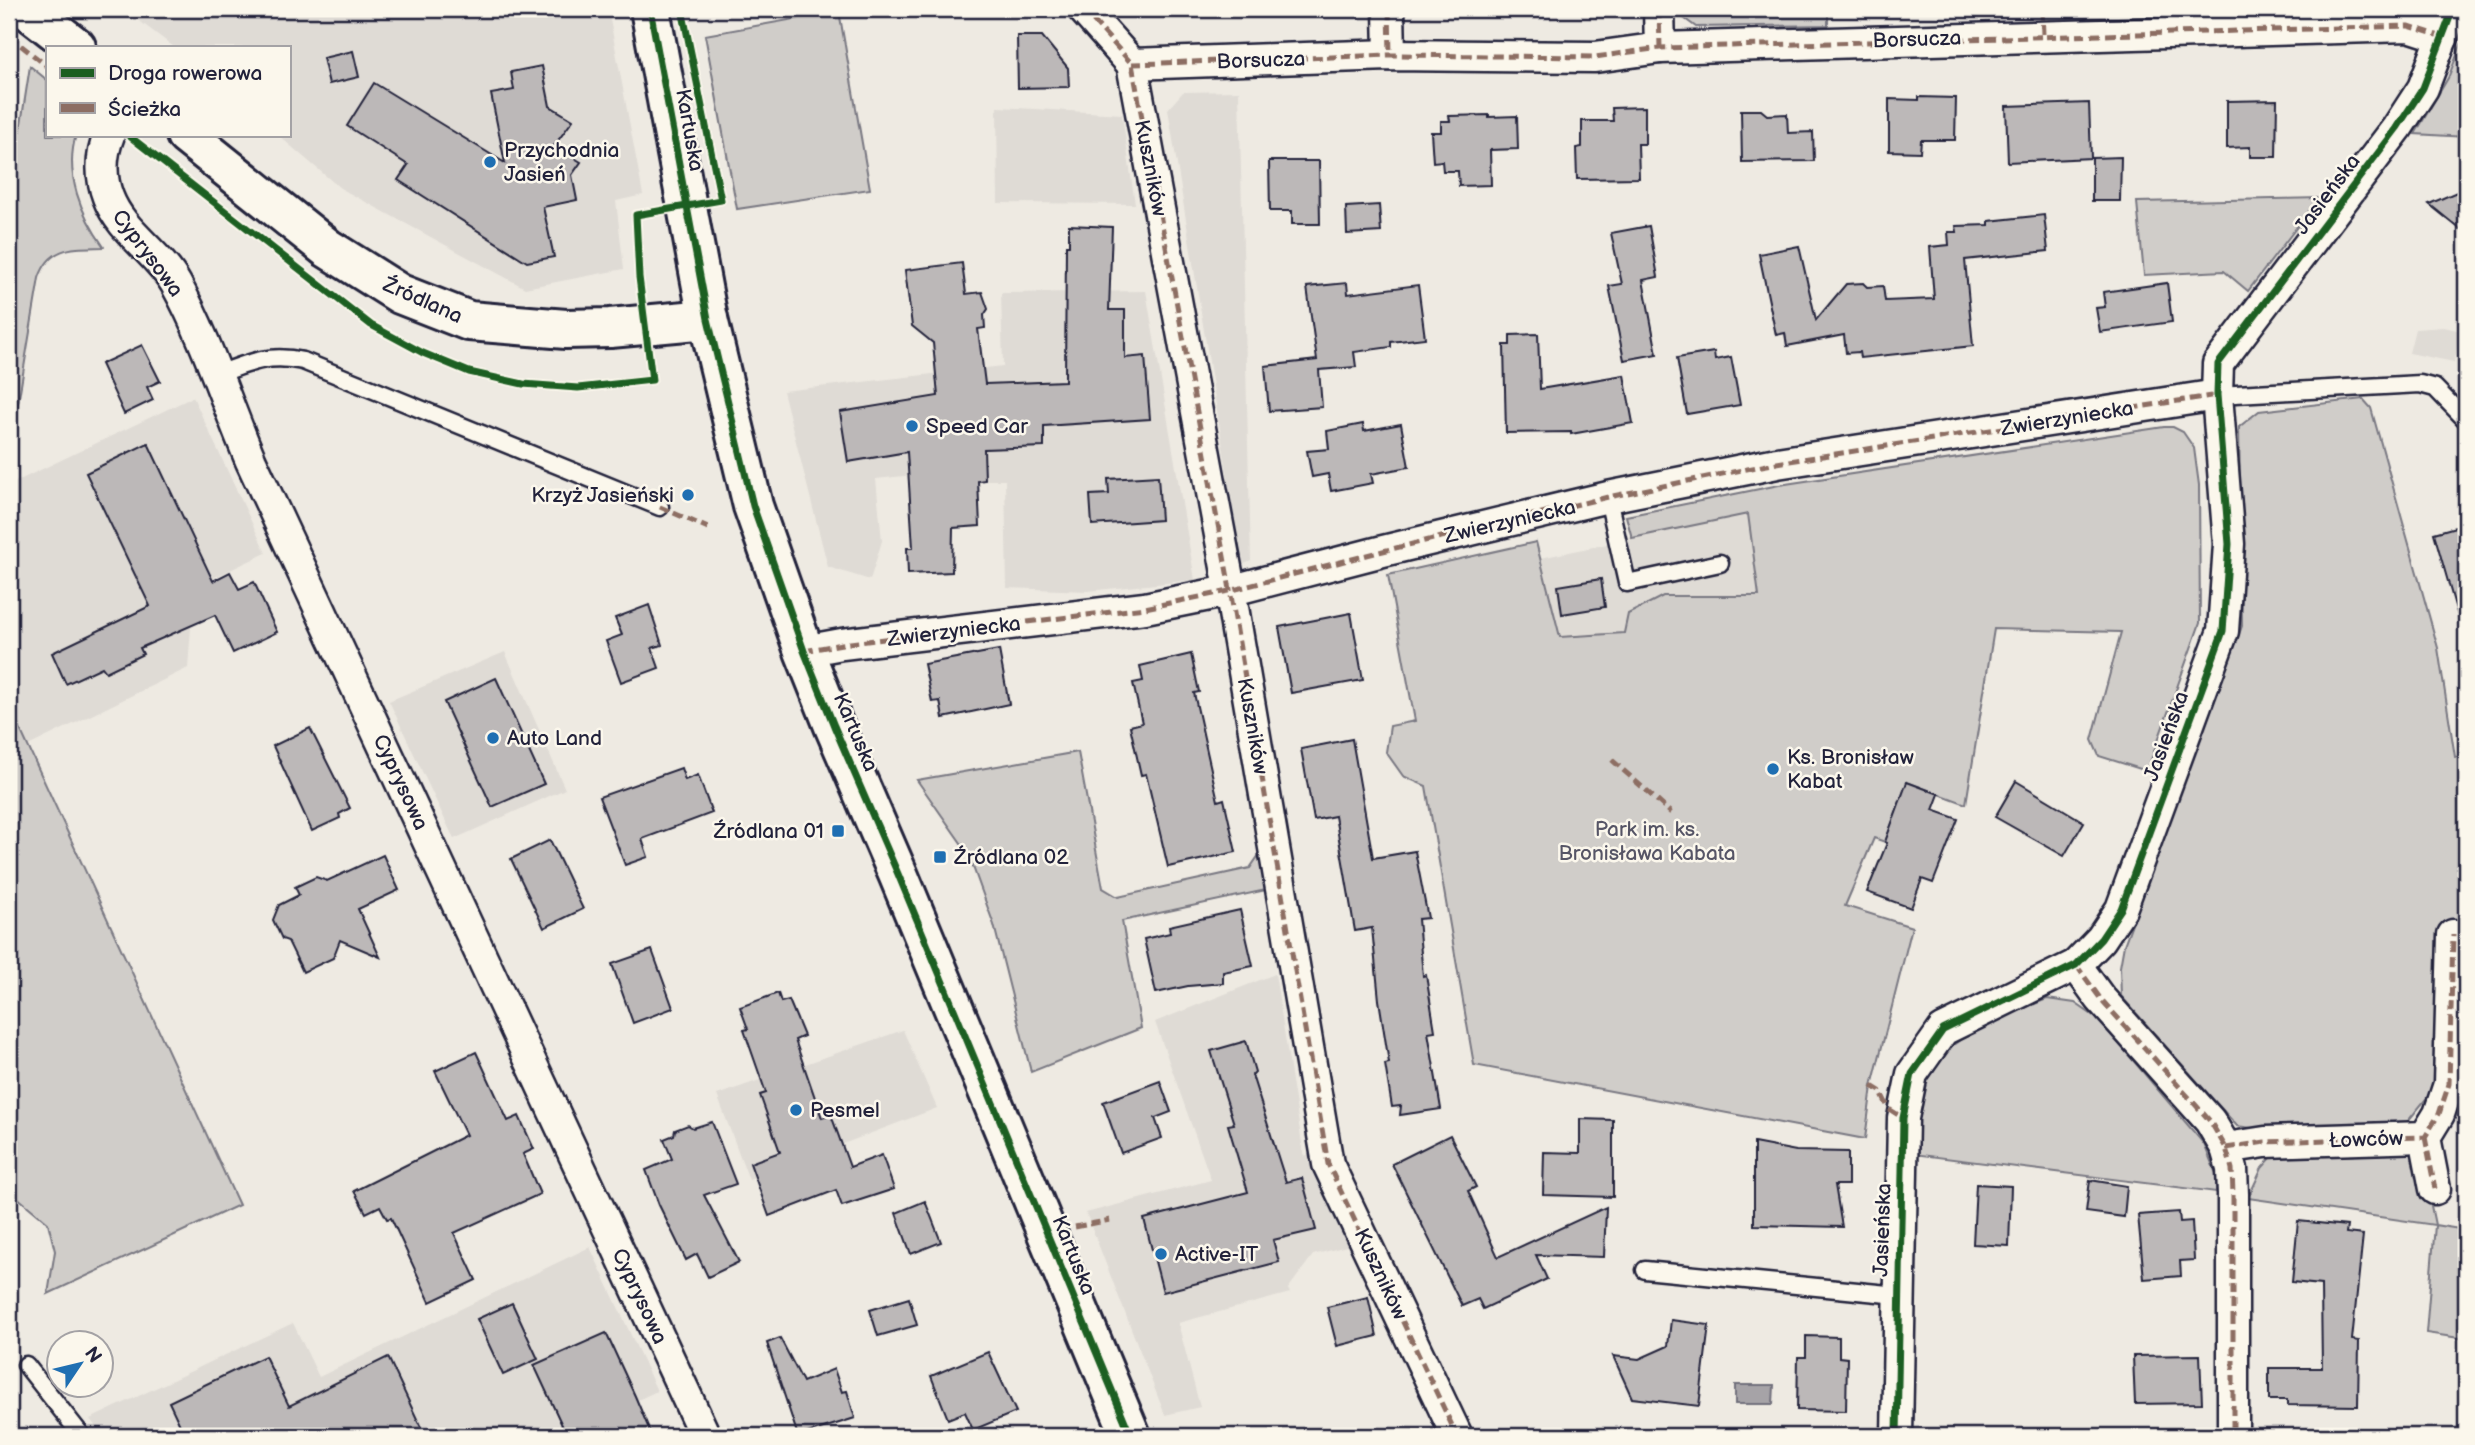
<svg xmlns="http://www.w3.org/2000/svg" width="2475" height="1445" font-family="'Balsamiq Sans',sans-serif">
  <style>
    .built { fill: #dfdbd5 }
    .green { fill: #d0cdc9; stroke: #797882; stroke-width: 2 }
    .water { fill: #a6a3a7; stroke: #716f7c; stroke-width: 2 }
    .building { fill: #bcb8b8; stroke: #22223b; stroke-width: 2 }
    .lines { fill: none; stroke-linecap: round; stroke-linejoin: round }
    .service-casing { stroke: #22223b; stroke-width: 21 }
    .minor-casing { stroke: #22223b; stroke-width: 35 }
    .tertiary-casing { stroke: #22223b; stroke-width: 44 }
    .service { stroke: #fbf7ec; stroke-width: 16 }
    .minor { stroke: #fbf7ec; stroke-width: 30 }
    .tertiary { stroke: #fbf7ec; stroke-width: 38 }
    .quiet { stroke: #8d6e63; stroke-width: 5; stroke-dasharray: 10 5; stroke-linecap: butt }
    .cycleway-casing { stroke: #fbf7ec; stroke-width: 11 }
    .cycleway { stroke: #1b5e20; stroke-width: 7 }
    .poi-dot { fill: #1f6fb2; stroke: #fbf7ec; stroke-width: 2.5 }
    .labels { text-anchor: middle; stroke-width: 5; stroke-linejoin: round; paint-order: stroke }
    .street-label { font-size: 21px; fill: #22223b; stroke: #fbf7ec }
    .poi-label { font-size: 21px; fill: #22223b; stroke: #fbf7ec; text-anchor: start }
    .park-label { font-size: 21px; fill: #565566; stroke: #fbf7ec }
  </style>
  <rect width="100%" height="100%" fill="#eeeae2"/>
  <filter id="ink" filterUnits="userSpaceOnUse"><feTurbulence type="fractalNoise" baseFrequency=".0143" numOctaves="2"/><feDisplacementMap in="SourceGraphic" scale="14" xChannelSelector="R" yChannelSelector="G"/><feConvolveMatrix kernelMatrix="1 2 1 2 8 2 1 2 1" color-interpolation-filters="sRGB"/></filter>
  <g filter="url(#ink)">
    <g class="built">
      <polygon points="133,9 608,9 643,195 616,201 624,269 525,288 340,188 278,135 289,135 289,47 174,47 134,17"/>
      <polygon points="1239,91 1251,561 1242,565 1168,109 1183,92"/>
      <polygon points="997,107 1122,114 1135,204 998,203"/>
      <polygon points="1146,291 1195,580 1088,591 1007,588 1005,480 985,480 983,440 932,473 876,479 882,541 870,580 828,567 783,391 1003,366 1001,293"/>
      <polygon points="2444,327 2461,331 2454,362 2409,353 2415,329"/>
      <polygon points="193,397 266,553 194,587 188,668 28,746 9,705 9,485"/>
      <polygon points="1749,514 1762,623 1560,637 1541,558"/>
      <polygon points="505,652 565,789 454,839 389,701"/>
      <polygon points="1275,974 1304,1156 1311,1154 1354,1244 1313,1255 1288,1289 1290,1293 1178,1323 1200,1407 1165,1415 1086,1213 1211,1180 1155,1022"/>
      <polygon points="903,1030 937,1108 749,1180 717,1095"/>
      <polygon points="590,1247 657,1391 561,1436 103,1436 90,1419 293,1323 319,1377"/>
    </g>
    <g class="green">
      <polygon points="1681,9 1828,9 1828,25 1696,27 1681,16"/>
      <polygon points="839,11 870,189 737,209 705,35"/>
      <polygon points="2466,32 2466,137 2415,134 2448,78"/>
      <path d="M30,66L47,80V135H76C64,174 81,215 104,247C74,248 50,245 39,278L9,457V178L19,137Z"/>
      <polygon points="2319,198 2248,291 2224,271 2144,275 2137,202"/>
      <polygon points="2363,399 2371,408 2438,648 2455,757 2466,756 2466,930 2430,1094 2404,1126 2265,1130 2237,1126 2121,996 2120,967 2124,945 2242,626 2239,427 2259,411"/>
      <polygon points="2164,427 2173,427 2183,432 2194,448 2199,485 2200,623 2147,771 2099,756 2092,740 2121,632 1994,629 1966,804 1907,782 1885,842 1874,838 1845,906 1912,927 1872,1086 1865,1139 1474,1065 1426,786 1403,776 1386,752 1390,726 1415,721 1388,575 1536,542 1560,637 1624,633 1628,614 1663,596 1759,596 1748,514 1632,538 1626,516 1779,485"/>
      <polygon points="9,705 239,1205 48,1294 55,1251 48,1223 11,1192 9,1192"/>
      <polygon points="1078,752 1103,888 1118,897 1250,868 1259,855 1266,890 1122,921 1141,1028 1031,1072 994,925 968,853 917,780"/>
      <polygon points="2047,999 2075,1003 2098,1019 2204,1144 2217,1176 2216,1192 1913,1154 1921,1087 1935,1058 1981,1025"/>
      <polygon points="2410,1148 2423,1167 2435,1225 2466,1230 2466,1339 2426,1333 2435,1225 2248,1198 2262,1168 2279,1149"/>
    </g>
    <polygon class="water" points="1735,1385 1774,1385 1773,1404 1735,1404"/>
    <g class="building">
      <polygon points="1017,36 1042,36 1068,68 1069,87 1018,88"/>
      <polygon points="353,51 359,77 329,84 323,58"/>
      <polygon points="542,66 550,106 573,120 554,146 581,162 572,175 577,200 543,207 554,257 527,262 398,180 408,165 347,126 374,83 505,163 491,94 514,90 511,72"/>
      <polygon points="1919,97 1956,98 1955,140 1921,140 1920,152 1889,151 1889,99 1919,100"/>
      <polygon points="2277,100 2276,157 2250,157 2250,147 2227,148 2227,101"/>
      <polygon points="2089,103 2091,158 2008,162 2006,106"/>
      <polygon points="1645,107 1645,144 1638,144 1639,178 1577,179 1576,148 1582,147 1582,121 1613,121 1612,108"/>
      <polygon points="1741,110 1761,110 1767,115 1787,114 1788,133 1813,132 1814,161 1742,162"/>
      <polygon points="1489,115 1489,117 1517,116 1518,149 1490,150 1491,185 1459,186 1458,171 1443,171 1442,161 1433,162 1431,132 1441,132 1441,121 1450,121 1449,116"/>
      <polygon points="2121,157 2120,201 2092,201 2092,158"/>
      <polygon points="1269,161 1319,161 1320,224 1292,224 1292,211 1270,211"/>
      <polygon points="2466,188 2466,234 2429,204"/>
      <polygon points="1379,205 1381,232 1347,234 1346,207"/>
      <polygon points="2044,215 2048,251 1965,260 1973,346 1860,358 1859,352 1846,353 1844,335 1787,346 1785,333 1776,335 1759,254 1799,246 1816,320 1846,284 1863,283 1867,287 1883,286 1885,301 1934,299 1930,247 1949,245 1948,232 1957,232 1956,226 1989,225 1989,221"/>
      <polygon points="1069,225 1112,227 1109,310 1125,310 1125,358 1145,356 1150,419 1044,426 1044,447 984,449 985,480 978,481 980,526 953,528 952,572 908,574 907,548 913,548 907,452 848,462 840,412 938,396 933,343 912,326 905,270 962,263 966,294 982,292 988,309 984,315 985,328 978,329 985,384 1065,381 1066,245 1069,245"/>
      <polygon points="1649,226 1658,277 1643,280 1657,354 1624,360 1609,286 1622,284 1611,233"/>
      <polygon points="1347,283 1348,294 1418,285 1425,338 1391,342 1391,347 1354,352 1356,367 1319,370 1322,407 1269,411 1265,366 1317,360 1307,287"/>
      <polygon points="2167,283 2172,322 2100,332 2096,308 2105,307 2103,292"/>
      <polygon points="1538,334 1540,389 1624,375 1633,423 1571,434 1571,432 1506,433 1504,345 1510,345 1510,335"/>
      <polygon points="142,345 160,381 147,387 153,400 124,414 101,364"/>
      <polygon points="1714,352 1715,360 1731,357 1740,405 1687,414 1677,358"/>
      <polygon points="1363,424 1364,431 1401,424 1409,467 1371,474 1373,483 1331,491 1328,474 1312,477 1307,451 1329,449 1327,431"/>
      <polygon points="148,443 213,581 230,572 239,589 254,582 277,632 233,653 215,615 140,648 143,654 106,672 102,667 66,684 52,653 150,606 86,473"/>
      <polygon points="1158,476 1161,520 1092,525 1090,495 1109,494 1108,479"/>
      <polygon points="2466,524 2466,619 2459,620 2434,533"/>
      <polygon points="1601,579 1605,607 1562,614 1558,586"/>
      <polygon points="649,605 662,645 652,648 659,668 621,682 606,641 622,635 615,618"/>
      <polygon points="1351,613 1363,680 1291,693 1279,627"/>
      <polygon points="999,650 1009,704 943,718 940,701 932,702 924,664"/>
      <polygon points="1191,654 1199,692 1194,693 1218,801 1224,799 1236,852 1168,867 1146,774 1141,775 1130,726 1142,723 1133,683 1143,681 1140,666"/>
      <polygon points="496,678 544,784 492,807 444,702"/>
      <polygon points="310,728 350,808 339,814 340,818 312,831 273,746"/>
      <polygon points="1352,739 1373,858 1415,851 1428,918 1418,919 1423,976 1426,975 1435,1031 1428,1032 1441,1109 1400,1115 1401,1106 1392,1107 1385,1064 1389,1063 1379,1000 1372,928 1355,931 1335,816 1314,820 1301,749"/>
      <polygon points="681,768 685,780 698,775 712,813 642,839 648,857 625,865 599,797"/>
      <polygon points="2016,781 2084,822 2064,856 1995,817"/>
      <polygon points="1907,782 1939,794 1933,810 1958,819 1933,883 1922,879 1911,908 1867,892 1887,843 1885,842"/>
      <polygon points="550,840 583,909 544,928 511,859"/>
      <polygon points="383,855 399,890 358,909 380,957 340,940 333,958 303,972 288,941 282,939 273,920 279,905 299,895 295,887 316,877 327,881"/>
      <polygon points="1240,910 1253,966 1223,972 1223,983 1188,986 1156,993 1144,939 1170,933 1169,926"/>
      <polygon points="652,950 673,1008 633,1023 612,964"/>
      <polygon points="778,993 781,1002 789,1000 804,1036 795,1040 822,1118 831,1115 850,1167 882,1155 894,1189 842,1206 836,1190 769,1216 750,1163 780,1152 760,1095 766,1093 744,1030 748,1029 740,1007"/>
      <polygon points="1246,1041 1255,1072 1252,1075 1286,1182 1302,1178 1316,1230 1273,1240 1279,1262 1163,1292 1144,1219 1248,1192 1228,1125 1234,1124 1211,1051"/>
      <polygon points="476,1052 508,1121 519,1116 534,1149 523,1154 540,1194 454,1233 476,1280 430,1302 391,1218 387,1219 380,1206 366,1213 354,1191 466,1135 435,1071"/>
      <polygon points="1160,1081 1171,1112 1155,1118 1162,1138 1121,1153 1103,1102"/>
      <polygon points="1580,1119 1613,1120 1613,1197 1543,1195 1544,1152 1580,1153"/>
      <polygon points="712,1122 736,1184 704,1195 739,1262 708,1277 697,1254 686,1260 659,1205 646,1170 672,1159 664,1139 674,1135 675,1130 688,1125 693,1128"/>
      <polygon points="1450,1135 1476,1187 1468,1191 1498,1257 1606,1207 1604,1257 1536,1255 1547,1279 1483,1309 1478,1299 1462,1306 1392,1164"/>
      <polygon points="1754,1143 1796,1151 1848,1152 1848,1185 1835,1185 1842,1227 1754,1225"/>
      <polygon points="2090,1180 2127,1186 2124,1217 2086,1212"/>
      <polygon points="1976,1184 2011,1186 2009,1246 1973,1244"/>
      <polygon points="925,1201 941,1242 911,1254 896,1213"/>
      <polygon points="2179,1212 2180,1222 2192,1221 2194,1260 2180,1261 2181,1276 2144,1279 2138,1215"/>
      <polygon points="2298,1221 2347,1226 2346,1233 2363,1235 2352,1340 2359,1341 2358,1406 2287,1405 2287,1400 2269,1400 2269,1368 2322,1368 2321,1285 2292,1282"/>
      <polygon points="1368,1297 1377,1336 1337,1346 1327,1307"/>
      <polygon points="909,1298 917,1325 878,1336 870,1310"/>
      <polygon points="512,1303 538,1359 503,1375 477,1319"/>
      <polygon points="1671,1320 1709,1325 1699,1406 1632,1398 1613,1356 1639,1359 1668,1346"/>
      <polygon points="606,1333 635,1396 652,1436 567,1436 534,1365"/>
      <polygon points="1806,1336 1839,1337 1839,1357 1847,1358 1846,1411 1797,1410 1798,1357 1806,1357"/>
      <polygon points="780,1338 803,1382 834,1369 842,1392 847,1391 855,1418 798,1436 767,1343"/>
      <polygon points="988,1352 1016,1412 973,1430 965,1412 948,1419 931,1376"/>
      <polygon points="2200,1355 2202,1403 2135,1404 2133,1356"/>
      <polygon points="265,1356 289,1406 388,1357 425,1436 185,1436 169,1402"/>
    </g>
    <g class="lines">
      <g class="service-casing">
        <g id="service">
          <path d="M216,375C248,363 269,353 303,361L660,507"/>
          <polyline points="2217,395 2420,384 2435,388 2466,420"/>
          <polyline points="1611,512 1627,583 1720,563"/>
          <polyline points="1645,1270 1898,1295"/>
          <polyline points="26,1365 82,1436"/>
        </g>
      </g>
      <g class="minor-casing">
        <g id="minor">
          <polyline points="1083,9 1132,64 1228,578 1328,1164 1457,1436"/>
          <polyline points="1389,9 1390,55"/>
          <polyline points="1659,9 1660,48"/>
          <polyline points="1132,64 1390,55 1595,57 1660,48 2409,26 2443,37"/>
          <path d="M109,135C101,155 100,176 108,197C121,232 158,252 176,284C207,340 226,403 251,461L705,1436"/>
          <polyline points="804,651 842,644 1145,608 1229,591 1383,551 1608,497 1777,463 2217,395"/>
          <polyline points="2076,965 2100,998 2210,1121 2226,1148 2232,1169 2233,1194 2233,1436"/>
          <polyline points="2425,1137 2435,1189"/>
          <polyline points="2226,1148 2265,1142 2425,1137 2439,1114 2449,1084 2453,935"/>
          <polyline points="1897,1436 1903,1118 1912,1074 1943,1030 2076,965 2101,939 2121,909 2223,631 2229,544 2217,395 2218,364 2397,128 2423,88 2453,9"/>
        </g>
      </g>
      <g class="tertiary-casing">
        <g id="tertiary">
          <polyline points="27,9 76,47"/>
          <polyline points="650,9 708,319 753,506 804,651 834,726 898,874 1131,1436"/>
          <polyline points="186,135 327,248 400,294 469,321 566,329 610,328 708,319"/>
        </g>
      </g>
      <use href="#service" class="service"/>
      <use href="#minor" class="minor"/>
      <use href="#tertiary" class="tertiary"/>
      <g class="quiet">
        <polyline points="1083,9 1132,64 1228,578 1328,1164 1457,1436"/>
        <polyline points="1389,9 1390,55"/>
        <polyline points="1659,9 1660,48"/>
        <polyline points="2042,9 2043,35"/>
        <polyline points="9,36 47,66"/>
        <polyline points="1132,64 1390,55 1595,57 1660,48 2409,26 2443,37"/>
        <polyline points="660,507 708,528"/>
        <polyline points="804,651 842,644 1145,608 1229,591 1383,551 1608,497 1777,463 2217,395"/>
        <polyline points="1612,760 1671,813"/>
        <polyline points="2076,965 2100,998 2210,1121 2226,1148 2232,1169 2233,1194 2233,1436"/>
        <polyline points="1872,1086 1880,1091 1889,1109 1903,1118"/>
        <polyline points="2425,1137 2435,1189"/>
        <polyline points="2226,1148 2265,1142 2425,1137 2439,1114 2449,1084 2453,935"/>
        <polyline points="1075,1227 1110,1220"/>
      </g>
      <g class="cycleway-casing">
        <g id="cycleway">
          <polyline points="650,9 708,319 753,506 804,651 834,726 898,874 1131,1436"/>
          <polyline points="128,135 371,325 423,353 469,372 523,384 578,388 652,380 639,277 636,215 721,200 682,9"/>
          <polyline points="1897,1436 1903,1118 1912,1074 1943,1030 2076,965 2101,939 2121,909 2223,631 2229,544 2217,395 2218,364 2397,128 2423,88 2453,9"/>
        </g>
      </g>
      <use href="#cycleway" class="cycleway"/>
    </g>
  </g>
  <g class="poi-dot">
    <circle cx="490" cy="162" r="7"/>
    <circle cx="912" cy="426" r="7"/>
    <circle cx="688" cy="495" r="7"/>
    <circle cx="493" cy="738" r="7"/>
    <circle cx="1773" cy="769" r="7"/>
    <rect x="831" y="824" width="14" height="14" rx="3.5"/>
    <rect x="933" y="850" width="14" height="14" rx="3.5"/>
    <circle cx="796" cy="1110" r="7"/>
    <circle cx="1161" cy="1254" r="7"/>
  </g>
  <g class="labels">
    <g class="street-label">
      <text transform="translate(1917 39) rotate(-2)" y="7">Borsucza</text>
      <text transform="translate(1261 60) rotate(-2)" y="7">Borsucza</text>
      <text transform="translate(690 130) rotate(80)" y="7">Kartuska</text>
      <text transform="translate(1151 168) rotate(79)" y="7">Kuszników</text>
      <text transform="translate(2327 194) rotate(-53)" y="7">Jasieńska</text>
      <text transform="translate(148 253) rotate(53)" y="7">Cyprysowa</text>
      <text transform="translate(423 300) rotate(24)" y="7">Źródlana</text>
      <text transform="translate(2067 418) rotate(-9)" y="7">Zwierzyniecka</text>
      <text transform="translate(1510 521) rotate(-13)" y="7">Zwierzyniecka</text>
      <text transform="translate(954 631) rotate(-7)" y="7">Zwierzyniecka</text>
      <text transform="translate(1253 726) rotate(80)" y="7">Kuszników</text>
      <text transform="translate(856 732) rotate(67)" y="7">Kartuska</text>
      <text transform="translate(2166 736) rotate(-70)" y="7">Jasieńska</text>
      <text transform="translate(401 782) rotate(65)" y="7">Cyprysowa</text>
      <text transform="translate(2366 1139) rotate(-2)" y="7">Łowców</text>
      <text transform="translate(1882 1230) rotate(-88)" y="7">Jasieńska</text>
      <text transform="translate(1074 1255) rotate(68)" y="7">Kartuska</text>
      <text transform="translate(1381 1274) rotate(65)" y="7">Kuszników</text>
      <text transform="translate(640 1296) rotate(65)" y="7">Cyprysowa</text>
    </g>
    <g class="poi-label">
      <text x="504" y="157">Przychodnia<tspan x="504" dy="24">Jasień</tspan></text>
      <text x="926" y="433">Speed Car</text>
      <text x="674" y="502" text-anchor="end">Krzyż Jasieński</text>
      <text x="507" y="745">Auto Land</text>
      <text x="1787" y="764">Ks. Bronisław<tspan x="1787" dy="24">Kabat</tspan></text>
      <text x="824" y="838" text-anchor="end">Źródlana 01</text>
      <text x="954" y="864">Źródlana 02</text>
      <text x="810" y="1117">Pesmel</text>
      <text x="1175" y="1261">Active-IT</text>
    </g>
    <g class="park-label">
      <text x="1647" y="836">Park im. ks.<tspan x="1647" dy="24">Bronisława Kabata</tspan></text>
    </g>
  </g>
  <rect width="2475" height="1445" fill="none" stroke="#fbf7ec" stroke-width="35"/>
  <rect x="18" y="18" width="2440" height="1410" fill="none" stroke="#22223b" stroke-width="2.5" filter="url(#ink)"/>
  <rect x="46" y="46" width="245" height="91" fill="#fbf7ec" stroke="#a4a2a5" stroke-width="2"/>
  <rect x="60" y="68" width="35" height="10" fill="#1b5e20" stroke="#a4a2a5" stroke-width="2"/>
  <text x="108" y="80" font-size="21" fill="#22223b">Droga rowerowa</text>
  <rect x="60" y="103" width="35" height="10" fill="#8d6e63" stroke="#a4a2a5" stroke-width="2"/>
  <text x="108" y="116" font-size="21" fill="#22223b">Ścieżka</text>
  <g transform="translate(80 1364) rotate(55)"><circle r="33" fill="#fbf7ec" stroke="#a4a2a5" stroke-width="2"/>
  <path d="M0-5L12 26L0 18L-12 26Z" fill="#1f6fb2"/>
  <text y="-10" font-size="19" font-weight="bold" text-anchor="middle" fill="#22223b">N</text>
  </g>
</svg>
